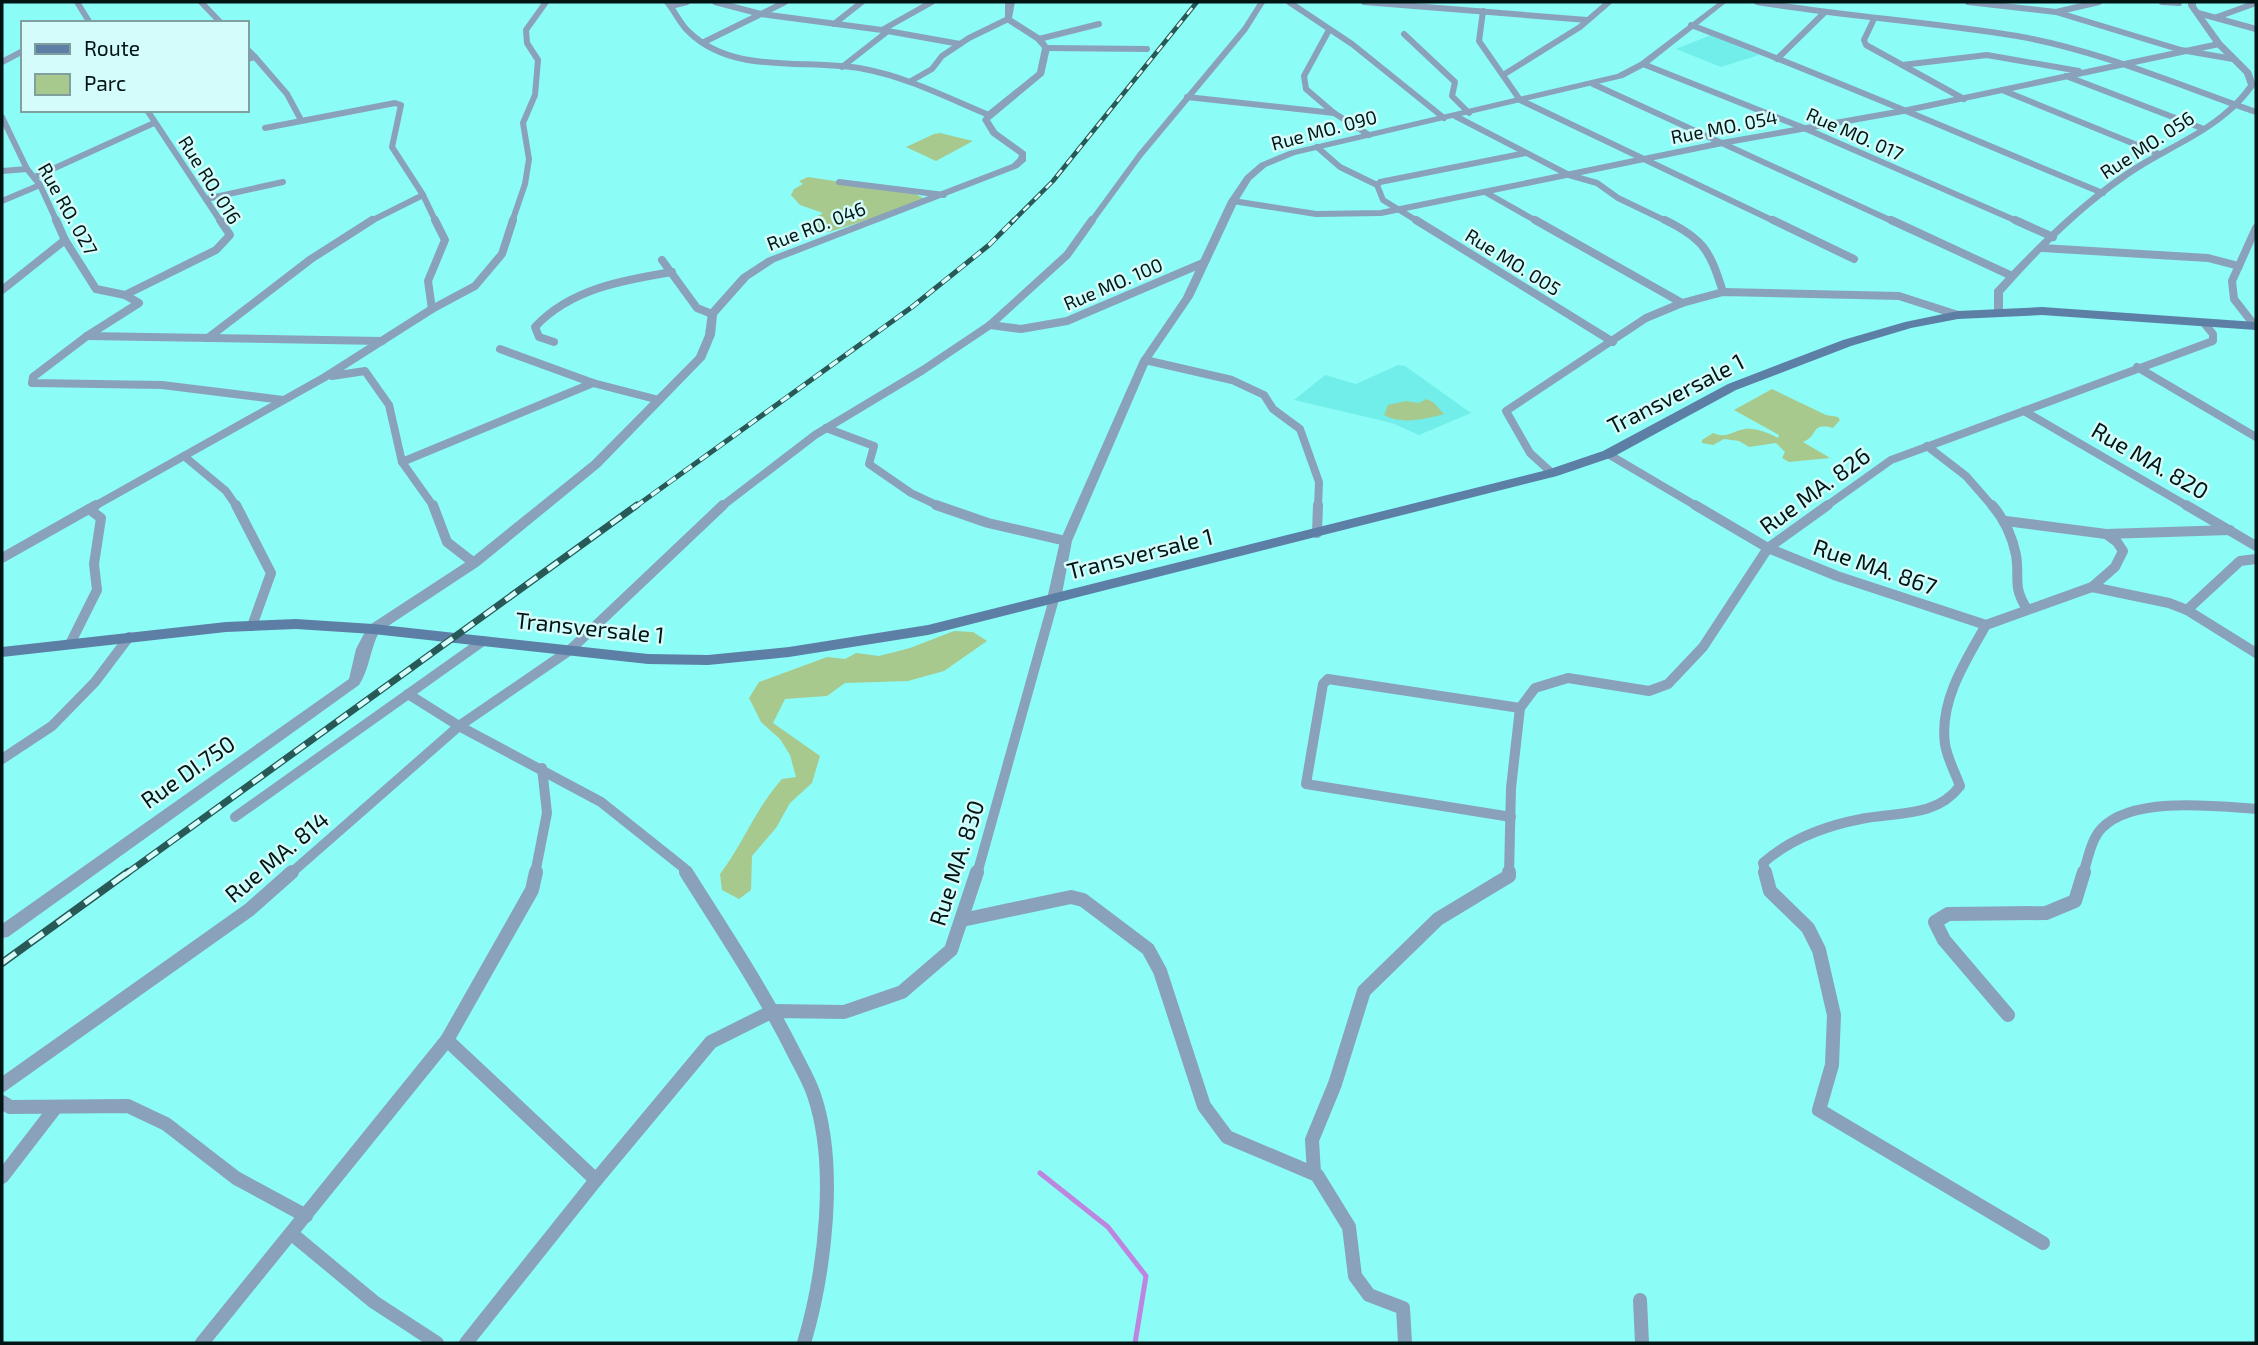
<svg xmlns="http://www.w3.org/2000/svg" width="2258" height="1345" font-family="'Exo 2',sans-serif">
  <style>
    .built { fill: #72eeea }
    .green { fill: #a7c98d }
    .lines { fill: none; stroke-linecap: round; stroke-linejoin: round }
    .stream { stroke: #bd85df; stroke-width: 5 }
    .minor-far3 { stroke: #8aa1bb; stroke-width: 6 }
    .minor-far2 { stroke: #8aa1bb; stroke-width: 8 }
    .minor-far1 { stroke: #8aa1bb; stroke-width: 10 }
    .minor { stroke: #8aa1bb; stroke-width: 14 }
    .tertiary { fill: #8aa1bb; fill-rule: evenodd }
    .secondary { fill: #5d7fa5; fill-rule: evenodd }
    .rail-far3-casing { stroke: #295957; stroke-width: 4.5 }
    .rail-far2-casing { stroke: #295957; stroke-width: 5 }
    .rail-far1-casing { stroke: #295957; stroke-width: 7 }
    .rail-casing { stroke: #295957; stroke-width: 8 }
    .rail-far3 { stroke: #d4fcfa; stroke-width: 2.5; stroke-dasharray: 8; stroke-linecap: butt }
    .rail-far2 { stroke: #d4fcfa; stroke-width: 3.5; stroke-dasharray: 10; stroke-linecap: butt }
    .rail-far1 { stroke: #d4fcfa; stroke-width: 4.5; stroke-dasharray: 13; stroke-linecap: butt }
    .rail { stroke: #d4fcfa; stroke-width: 5; stroke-dasharray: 17; stroke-linecap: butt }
    .labels { text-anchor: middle; stroke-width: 5; stroke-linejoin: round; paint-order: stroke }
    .far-street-label { font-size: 19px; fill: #001514; stroke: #d4fcfa }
    .street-label { font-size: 23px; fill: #001514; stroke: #d4fcfa }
  </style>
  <rect width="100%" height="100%" fill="#8cfcf7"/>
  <g class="built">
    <polygon points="1711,35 1759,55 1721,67 1676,49"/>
    <polygon points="1398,365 1405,366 1471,413 1419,435 1392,423 1294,400 1325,375 1356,384"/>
  </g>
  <g class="green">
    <polygon points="940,133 973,141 936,161 906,147 934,134"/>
    <polygon points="808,177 913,193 925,199 917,204 829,232 806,223 823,213 800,205 791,195 794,189 803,184 799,181"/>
    <path d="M1772,389L1826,415L1838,417L1840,420L1833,428C1810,422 1819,436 1803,442L1830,458L1789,462L1782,458L1785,452L1776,443L1749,447L1739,441L1724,439L1713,445L1702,443V440L1713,433C1727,439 1732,431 1745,429C1757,428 1768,433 1778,438L1779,435L1734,410Z"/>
    <path d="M1426,399L1433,402L1444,414C1426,419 1402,425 1384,415L1388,405L1406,401L1419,403Z"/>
    <path d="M954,631L973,632L987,641L944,671L908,681L845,683L827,696L785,699L773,723L820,756L812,783L790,803L776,828L752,856L751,890L739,899L722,890L720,874C744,843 755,809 782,779L796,777L790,755L780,739L761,722L749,698L759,682L827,657L845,659L856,653L879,656L910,648Z"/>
  </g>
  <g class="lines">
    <polyline class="stream" points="1040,1173 1108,1227 1146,1276 1135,1343"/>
    <g class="minor-far3">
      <polyline points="77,2 90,23"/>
      <polyline points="201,2 221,23"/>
      <path d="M667,2C675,11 680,24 689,32C734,76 807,58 864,69C907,77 948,98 989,115"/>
      <polyline points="715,2 761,14 785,2"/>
      <polyline points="1289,2 1352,44 1444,118"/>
      <polyline points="1364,2 1587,20"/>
      <path d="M1757,2C1843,16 1931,22 2017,36C2098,50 2178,85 2256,112"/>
      <polyline points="1968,2 2056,12 2181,50 2233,59"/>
      <polyline points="2162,2 2179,3"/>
      <polyline points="671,6 687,2"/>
      <polyline points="1483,11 1479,41 1520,100 1776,222"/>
      <polyline points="2056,12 2099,2"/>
      <polyline points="2198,13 2256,29"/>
      <polyline points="2217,17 2256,3"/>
      <polyline points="1874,19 1864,40 1866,45 1964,99"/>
      <polyline points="834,24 862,2"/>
      <path d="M1691,25C1830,77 1966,137 2103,193"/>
      <polyline points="882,30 960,44"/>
      <polyline points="1329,30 1304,76 1306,89 1334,113 1369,135"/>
      <polyline points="1404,34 1455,82 1452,96 1469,113"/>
      <polyline points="1039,39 1099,24"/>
      <polyline points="704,42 761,14 882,30 932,2"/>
      <polyline points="1046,48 1147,49"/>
      <polyline points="247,49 255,57 247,59"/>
      <polyline points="255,57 287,94 301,120"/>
      <polyline points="1777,59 1824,13"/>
      <polyline points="2,62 23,51"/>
      <polyline points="1643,64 1804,128 2019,222"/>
      <polyline points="1902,65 1987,55 2079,71"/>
      <polyline points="842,67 888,31"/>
      <polyline points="1503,75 1580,27 1609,2"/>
      <polyline points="2066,76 2204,129"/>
      <polyline points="911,81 932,69 942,56 969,38 1008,19"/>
      <polyline points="1593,84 1894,222"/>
      <polyline points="2002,90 2159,154"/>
      <polyline points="1187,97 1334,113"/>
      <polyline points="147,110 221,222"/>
      <polyline points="1455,116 1569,175 1597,183 1618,198 1668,222"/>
      <polyline points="2,117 27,169 40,185 57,222"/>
      <polyline points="265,128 395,103 401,105 392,147 423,195 436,222"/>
      <polyline points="1317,147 1340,167 1377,185 1383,200 1419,222"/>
      <polyline points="2,171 27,169"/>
      <polyline points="35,177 154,123"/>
      <polyline points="839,182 944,195"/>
      <polyline points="1377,185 1380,182 1526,153"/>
      <polyline points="1485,192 1538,222"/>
      <polyline points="206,199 283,182"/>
      <polyline points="2,201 40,185"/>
      <polyline points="1233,201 1316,214 1381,213 1722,143 1903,111 2219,44"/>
      <polyline points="369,222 423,195"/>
      <polyline points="512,222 525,184 529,159 523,123 535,95 538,60 527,43 526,30 546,2"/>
      <polyline points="1091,222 1140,155 1245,29 1262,2"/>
    </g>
    <g class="minor-far2">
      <polyline points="56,220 65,240 96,289 125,295 139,303 87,336 33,377 32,383 162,385 283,400"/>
      <polyline points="1416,220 1613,342"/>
      <polyline points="1535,220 1682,303"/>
      <path d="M1665,220C1704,239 1710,251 1723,292"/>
      <polyline points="1773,220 1854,259"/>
      <polyline points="1891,220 2012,276"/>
      <polyline points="2015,220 2053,237"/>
      <polyline points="2042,248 2208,258 2239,266"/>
      <polyline points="662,260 697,308 712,314"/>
      <polyline points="2,290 65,240"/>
      <polyline points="125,295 216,250 230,235 220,220"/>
      <polyline points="432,309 428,281 445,240 435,220"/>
      <polyline points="990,325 1021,329 1067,321 1203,263"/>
      <polyline points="2255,326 2234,299 2232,281 2256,228"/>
      <polyline points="87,336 382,341"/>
      <polyline points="208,338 311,259 372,220"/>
      <path d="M554,342L539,337L535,327C570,289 623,280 672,272"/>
      <polyline points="500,349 593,383 659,400"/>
      <polyline points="1145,360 1232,380 1264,395 1273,409 1300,429 1319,482 1318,507"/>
      <polyline points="2137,367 2256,437"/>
      <polyline points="332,376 365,371 389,405 402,462 434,507"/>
      <polyline points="2024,411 2189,507"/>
      <polyline points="826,428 874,446 869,464 911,493 941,507"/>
      <polyline points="1927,446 1966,476 1993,507"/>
      <polyline points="1608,454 1698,507"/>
      <polyline points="184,456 226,491 237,507"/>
      <polyline points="402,462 593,383"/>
      <polyline points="1552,473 1530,453 1506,411 1646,318 1682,303 1723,292 1899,296 1958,315"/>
      <polyline points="93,507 325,377 432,309 475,286 502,254 513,220"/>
      <polyline points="721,507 815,435 923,370 990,325 1067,255 1092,220"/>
      <polyline points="1825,507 1891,460 2213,341 2213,334 2204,323"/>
    </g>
    <g class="minor-far1">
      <polyline points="236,505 271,573 252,626"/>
      <polyline points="433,505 447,542 474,563"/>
      <polyline points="936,505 988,523 1066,541"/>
      <polyline points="1695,505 1768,548 1837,576 1986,625"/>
      <path d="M1992,505C2005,520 2012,535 2016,555C2020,579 2012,586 2027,609"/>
      <polyline points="2186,505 2256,546"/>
      <polyline points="2006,521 2106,534 2230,530"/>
      <polyline points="1317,533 1318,505"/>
      <polyline points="2,558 96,505"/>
      <polyline points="2092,587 2115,567 2123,551 2117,542 2106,534"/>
      <polyline points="2187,610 2240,561 2256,559"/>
      <polyline points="70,644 97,590 94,564 101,518 89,509"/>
      <polyline points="408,694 459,726 601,802 684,868 688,874"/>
      <polyline points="2,759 52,726 95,682 129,637"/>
      <polyline points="235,817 483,641"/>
      <polyline points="1511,817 1306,784 1323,684 1328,679 1520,708"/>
      <polyline points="290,874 459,726 570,650 723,505"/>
      <polyline points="535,874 547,813 542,768"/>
      <polyline points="977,874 1054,599"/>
      <polyline points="1509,874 1511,788 1520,708 1535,688 1568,678 1649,691 1668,684 1703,647 1768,548 1828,505"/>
      <path d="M1766,874L1763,863C1790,839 1825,826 1861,819C1896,812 1936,818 1960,786C1955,772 1947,758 1945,744C1939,701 1966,660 1986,625L2092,587L2169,603L2187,610L2256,653"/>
      <path d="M2083,874C2088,859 2091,839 2102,828C2133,796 2215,806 2256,809"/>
    </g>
    <g class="minor">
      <path d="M686,872C723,931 762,989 793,1051C800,1065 809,1080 814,1095C838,1166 825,1272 804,1343"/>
      <polyline points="1765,872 1770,891 1808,928 1819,950 1834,1015 1832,1065 1819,1110 2043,1243"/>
      <polyline points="962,920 1071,897 1083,900 1148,949 1160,971 1204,1106 1227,1137 1317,1175 1349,1227 1355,1276 1369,1295 1403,1308 1405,1343"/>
      <polyline points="2008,1015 1944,940 1935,922 1948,914 2046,913 2075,901 2084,872"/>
      <polyline points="447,1040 596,1180 711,1042 773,1011 844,1012 902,992 951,950 977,872"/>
      <polyline points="2,1085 249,910 292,872"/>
      <polyline points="2,1102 10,1107 128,1106 166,1124 236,1178 306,1216"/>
      <polyline points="1314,1173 1312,1140 1335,1084 1364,991 1438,919 1509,876 1509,872"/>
      <polyline points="2,1177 56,1107"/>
      <polyline points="292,1234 374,1302 437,1343"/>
      <polyline points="1640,1300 1642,1343"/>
      <polyline points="202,1343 447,1040 532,890 536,872"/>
      <polyline points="466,1343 596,1180"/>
    </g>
    <g class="tertiary">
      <path d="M1005,2H1015L1012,18L1042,37L1050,48L1044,75L990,120L997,131L1026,152V161L1018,168L775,262L749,279L717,315L715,335L705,359L600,467L479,566L379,632C370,650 369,670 359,685L8,937L2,938V924L349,679L356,649L368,626L469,560L592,461L696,356L705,335L708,312L741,275L767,258L1012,164L1018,158L1019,155L991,135L982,120L986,113L1037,72L1042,48L1036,41L1005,21Z"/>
      <polygon points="1719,2 1727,2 1646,66 1623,78 1295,155 1266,167 1251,180 1238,201 1193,297 1150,360 1072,541 1061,599 1059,602 1049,602 1047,599 1060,541 1140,360 1183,297 1228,201 1245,176 1260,163 1289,151 1617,74 1640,62"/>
      <path d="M2188,2H2196V6L2222,42L2251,71L2256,85C2224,132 2171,147 2126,179C2080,211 2040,251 2003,293V312L1998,315L1994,314V290C2032,249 2072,209 2117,177C2161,145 2215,131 2248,85L2244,74L2216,46L2188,6Z"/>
    </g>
    <polygon class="secondary" points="2042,307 2256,322 2256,330 2042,315 1958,319 1911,328 1851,346 1736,390 1613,457 1557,476 928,635 789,657 708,665 648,664 373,634 296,629 226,632 2,657 2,647 226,622 296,619 373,624 648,654 708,655 789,647 928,625 1547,470 1603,451 1728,384 1843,340 1905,322 1958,311"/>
    <g class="rail-far3-casing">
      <polyline id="rail-far3" points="1012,222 1053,181 1197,2"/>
    </g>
    <g class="rail-far2-casing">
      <polyline id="rail-far2" points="635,507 912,307 989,245 1014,220"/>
    </g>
    <g class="rail-far1-casing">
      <polyline id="rail-far1" points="126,874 637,505"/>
    </g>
    <g class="rail-casing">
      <polyline id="rail" points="2,963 128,872"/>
    </g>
    <use href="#rail-far3" class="rail-far3"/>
    <use href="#rail-far2" class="rail-far2"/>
    <use href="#rail-far1" class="rail-far1"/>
    <use href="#rail" class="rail"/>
  </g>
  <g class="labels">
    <g class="far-street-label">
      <text transform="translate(1724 127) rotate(-11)" y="7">Rue MO. 054</text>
      <text transform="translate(1324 130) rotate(-15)" y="7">Rue MO. 090</text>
      <text transform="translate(1855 134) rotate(24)" y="7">Rue MO. 017</text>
      <text transform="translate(2147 145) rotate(-33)" y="7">Rue MO. 056</text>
      <text transform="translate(210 180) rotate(58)" y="7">Rue RO. 016</text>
      <text transform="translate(68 209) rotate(61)" y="7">Rue RO. 027</text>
      <text transform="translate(816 226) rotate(-21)" y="7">Rue RO. 046</text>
      <text transform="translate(1513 262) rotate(32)" y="7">Rue MO. 005</text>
      <text transform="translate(1113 284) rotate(-23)" y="7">Rue MO. 100</text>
    </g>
    <g class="street-label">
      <text transform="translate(1676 394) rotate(-27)" y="8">Transversale 1</text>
      <text transform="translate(2150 461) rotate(30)" y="8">Rue MA. 820</text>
      <text transform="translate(1815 491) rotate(-36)" y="8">Rue MA. 826</text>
      <text transform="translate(1140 554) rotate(-14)" y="8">Transversale 1</text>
      <text transform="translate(1875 567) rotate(19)" y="8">Rue MA. 867</text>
      <text transform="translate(590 628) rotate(6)" y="8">Transversale 1</text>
      <text transform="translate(188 772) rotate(-35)" y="8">Rue DI.750</text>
      <text transform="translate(277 857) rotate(-40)" y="8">Rue MA. 814</text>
      <text transform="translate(957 863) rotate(-72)" y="8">Rue MA. 830</text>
    </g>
  </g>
  <rect width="2258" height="1345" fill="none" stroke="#001514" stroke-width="7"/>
  <rect x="21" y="21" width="228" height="91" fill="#d4fcfa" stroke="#7fa09e" stroke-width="2"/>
  <rect x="35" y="44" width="35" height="10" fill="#5d7fa5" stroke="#7fa09e" stroke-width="2"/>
  <text x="84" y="56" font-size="21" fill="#001514">Route</text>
  <rect x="35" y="74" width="35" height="21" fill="#a7c98d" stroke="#7fa09e" stroke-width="2"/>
  <text x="84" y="91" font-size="21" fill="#001514">Parc</text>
</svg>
